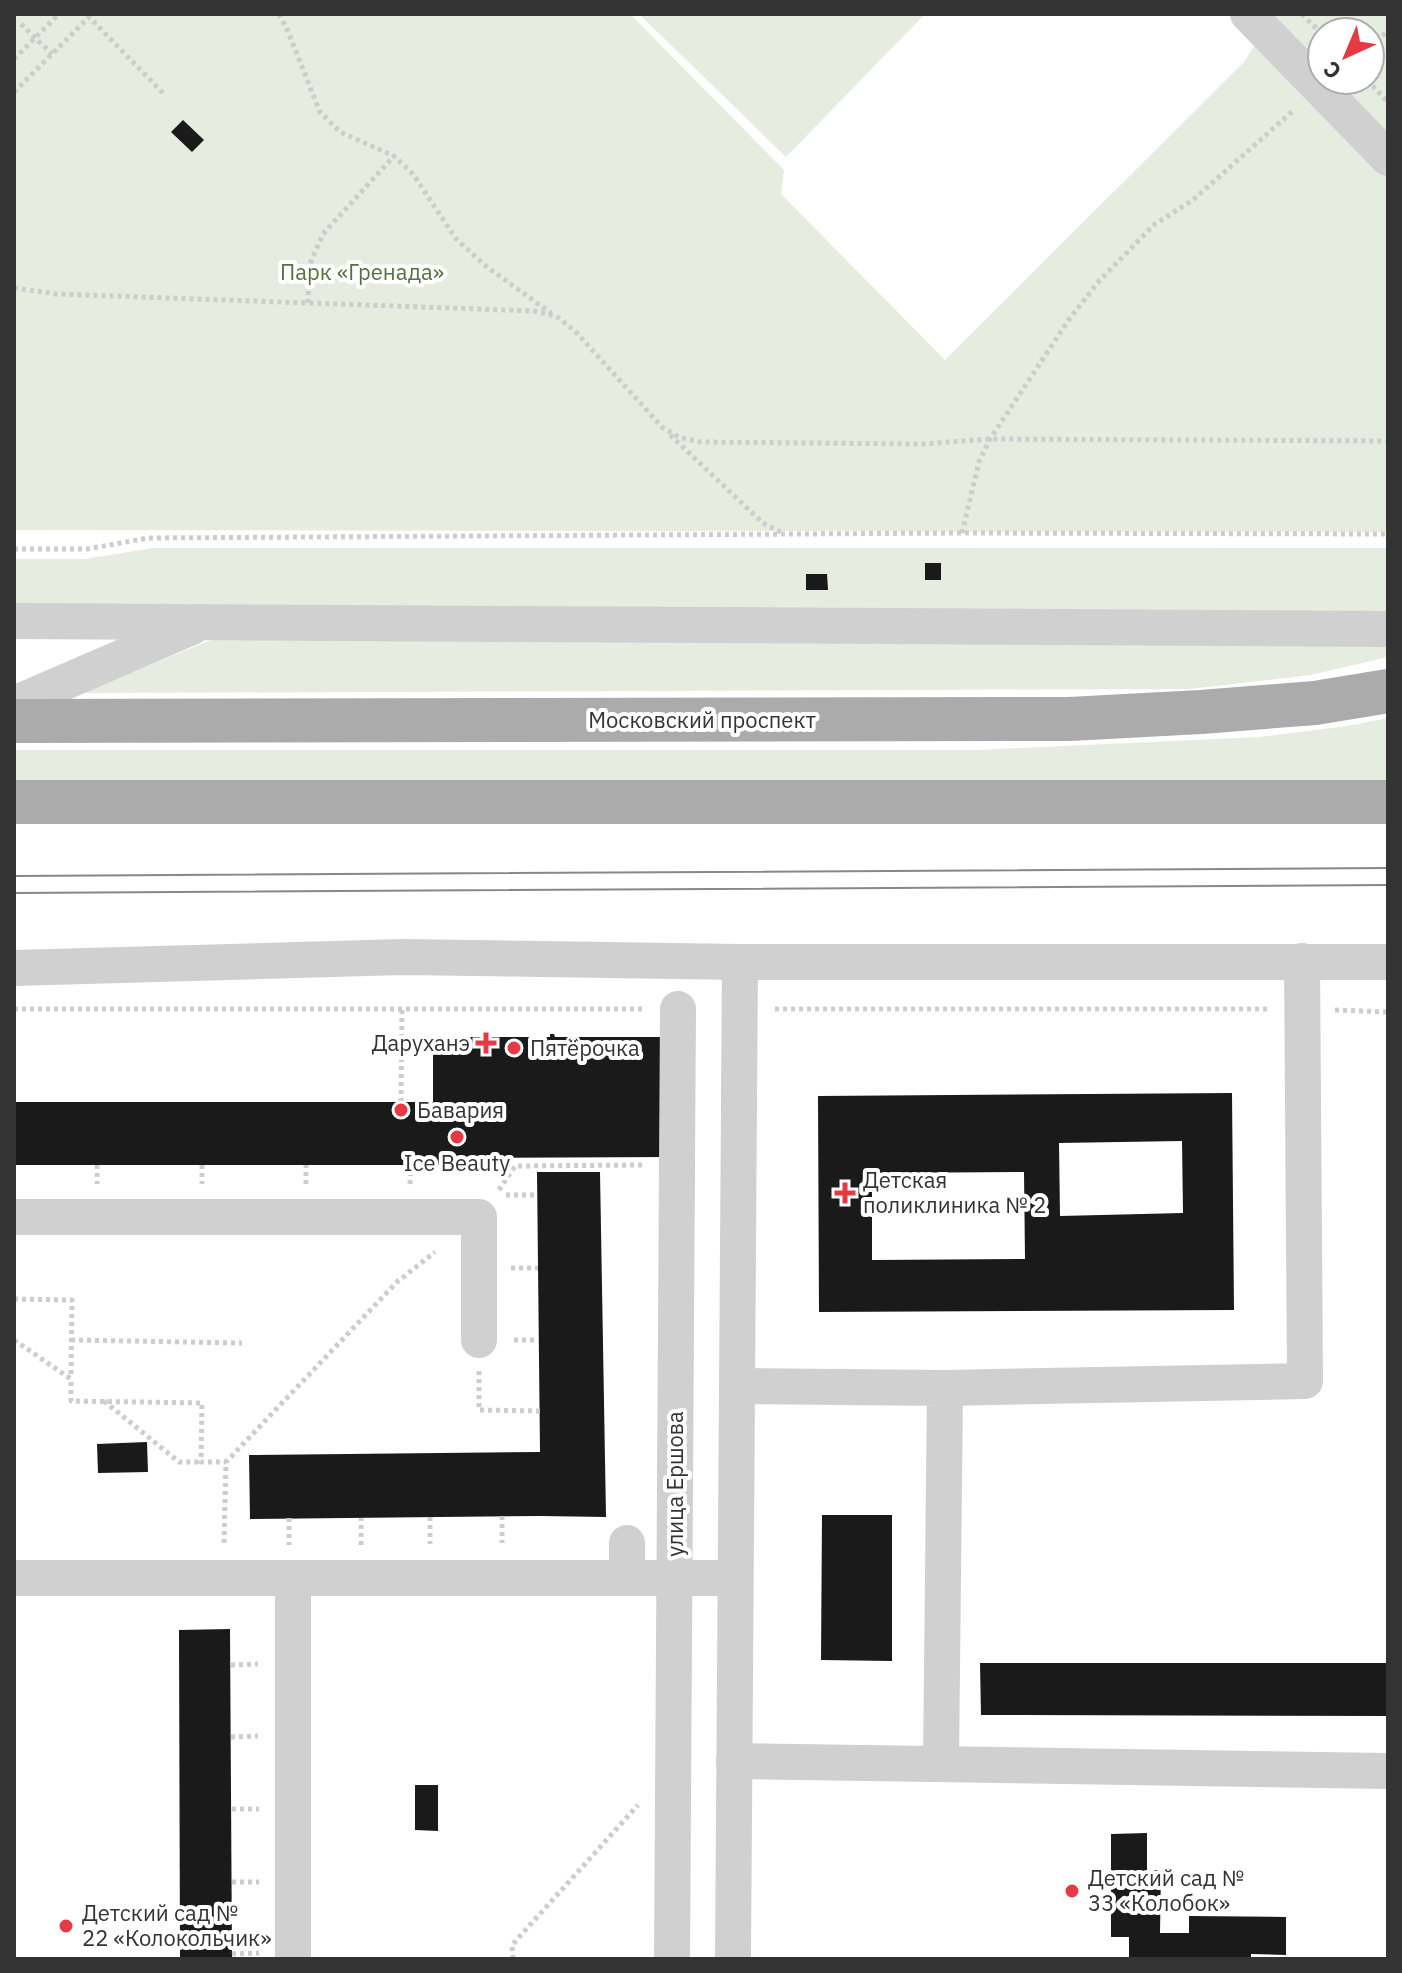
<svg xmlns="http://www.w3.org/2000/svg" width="1402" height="1973" font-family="'IBM Plex Sans',sans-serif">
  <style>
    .green { fill: #e6ecdf; fill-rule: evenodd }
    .building { fill: #1a1a1a; fill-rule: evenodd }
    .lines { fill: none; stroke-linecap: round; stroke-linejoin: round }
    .path { stroke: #cdcdcd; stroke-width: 5; stroke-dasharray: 4 4; stroke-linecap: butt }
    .minor { stroke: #d0d0d0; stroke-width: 36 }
    .major { stroke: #ababab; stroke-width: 44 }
    .tram { stroke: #888; stroke-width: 2 }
    .poi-dot { fill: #e63946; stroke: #fff; stroke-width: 3 }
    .labels { text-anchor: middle; stroke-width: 8; stroke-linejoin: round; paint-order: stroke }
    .park-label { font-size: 22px; fill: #56703f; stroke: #fff }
    .street-label { font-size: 22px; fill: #333; stroke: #fff }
    .poi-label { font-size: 22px; fill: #333; stroke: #fff; text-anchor: start }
  </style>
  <rect width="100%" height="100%" fill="#fff"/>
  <g class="green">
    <path d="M14,14H630L784,170L781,194L945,360L1245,61L1273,14H1388V532L14,530ZM1322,32H1370V80H1322Z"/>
    <polygon points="639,14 925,14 786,157"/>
    <polygon points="153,548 1388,548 1388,617 14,612 14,559 85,559"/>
    <polygon points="236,630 1388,639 1388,657 1311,675 1190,689 81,693"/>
    <polygon points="1388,718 1388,783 14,781 14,750 977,750 1259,737 1347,726"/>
  </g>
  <g class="building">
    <polygon points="183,120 204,140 192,152 171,132"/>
    <rect x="925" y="563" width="16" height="17"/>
    <polygon points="806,574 827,574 828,590 806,590"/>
    <polygon points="550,1034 554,1034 555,1037 668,1037 669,1157 463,1158 463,1165 14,1165 14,1102 433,1102 433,1037 550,1037"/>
    <path d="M1232,1093L1234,1310L819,1312L818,1096ZM1182,1141L1183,1213L1060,1216L1059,1143ZM1024,1172L1025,1259L872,1260V1173Z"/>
    <polygon points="537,1172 600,1172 606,1517 541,1516 250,1519 249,1455 540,1452"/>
    <polygon points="147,1442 148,1472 98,1473 97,1444"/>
    <polygon points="822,1515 892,1515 892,1661 821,1660"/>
    <polygon points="230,1629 232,1959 180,1959 179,1630"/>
    <polygon points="980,1663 1388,1663 1388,1716 981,1715"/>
    <polygon points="415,1785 438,1785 438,1831 415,1830"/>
    <polygon points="1147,1833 1147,1870 1161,1870 1160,1933 1189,1933 1189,1916 1286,1917 1286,1955 1251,1954 1251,1959 1129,1959 1129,1937 1111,1937 1111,1834"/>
  </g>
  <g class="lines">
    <g class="path">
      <polyline points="279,14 287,29 320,112 340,132 394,156 413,174 456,239 487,267 551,313"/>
      <polyline points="1302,14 1322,34"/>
      <polyline points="21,24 52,54"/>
      <polyline points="1370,46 1388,31"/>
      <polyline points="14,59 59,14"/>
      <polyline points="1367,80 1388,102"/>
      <polyline points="14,92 89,17 164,94"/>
      <polyline points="14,288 56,294 534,311 556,316 575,331 663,428 679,437 700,442 923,444 990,439 1388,441"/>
      <polyline points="308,303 309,266 323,234 394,156"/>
      <polyline points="670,435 763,523 782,533"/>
      <polyline points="962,533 979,462 990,439 1070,318 1100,280 1155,224 1193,200 1294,110"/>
      <polyline points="14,549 87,549 148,538 962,533 1388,534"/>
      <polyline points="14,1009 645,1009"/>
      <polyline points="775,1009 1269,1009"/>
      <polyline points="1335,1010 1388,1012"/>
      <polyline points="401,1102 402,1010"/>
      <polyline points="97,1165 97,1184"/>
      <polyline points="202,1165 202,1184"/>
      <polyline points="306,1184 306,1165"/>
      <polyline points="410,1184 411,1165"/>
      <polyline points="499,1190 515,1166 644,1165"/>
      <polyline points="506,1195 537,1195"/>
      <polyline points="511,1268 538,1268"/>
      <polyline points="14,1299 72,1300 71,1378"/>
      <polyline points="14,1340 71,1379 71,1401 202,1403 201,1462 226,1462"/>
      <polyline points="71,1340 242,1343"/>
      <polyline points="514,1340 539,1340"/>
      <polyline points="479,1371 479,1410 540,1411"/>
      <polyline points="104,1401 179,1462 201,1462"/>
      <polyline points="502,1516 502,1543"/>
      <polyline points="430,1517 430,1544"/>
      <polyline points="289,1518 289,1545"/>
      <polyline points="224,1543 226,1462 397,1282 435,1252"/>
      <polyline points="361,1545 361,1518"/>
      <polyline points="231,1665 258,1664"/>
      <polyline points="231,1737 258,1736"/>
      <polyline points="232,1809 259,1809"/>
      <polyline points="232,1882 259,1882"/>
      <polyline points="232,1954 259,1953"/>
      <polyline points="513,1959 512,1945 638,1805"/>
    </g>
    <g class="minor">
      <polyline points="1248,14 1388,158"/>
      <polyline points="14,621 1388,629"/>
      <polyline points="14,704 192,627"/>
      <polyline points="14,968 402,957 740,962 1388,962"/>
      <polyline points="14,1217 479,1217 479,1340"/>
      <polyline points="737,1386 945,1388 941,1764"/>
      <polyline points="945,1388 1305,1381 1302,961"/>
      <polyline points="14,1578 735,1578"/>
      <polyline points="293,1578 293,1959"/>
      <polyline points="627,1578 627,1543"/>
      <polyline points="734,1761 1388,1771"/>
      <polyline points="672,1959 678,1009"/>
      <polyline points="733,1959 740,962"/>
    </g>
    <g class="major">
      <polyline points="14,721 1069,719 1201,712 1315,703 1388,691"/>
      <polyline points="14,802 1388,802"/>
    </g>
    <g class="tram">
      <polyline points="14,876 1388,868"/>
      <polyline points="14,893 1388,885"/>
    </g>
  </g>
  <g class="poi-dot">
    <path d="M482 1031h8v8h8v8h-8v8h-8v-8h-8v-8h8z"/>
    <circle cx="514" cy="1048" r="8"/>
    <circle cx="401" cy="1110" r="8"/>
    <circle cx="457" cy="1137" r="8"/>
    <path d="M841 1181h8v8h8v8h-8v8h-8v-8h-8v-8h8z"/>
    <circle cx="1072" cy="1891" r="8"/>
    <circle cx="66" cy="1926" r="8"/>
  </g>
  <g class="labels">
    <g class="park-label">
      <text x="362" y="280">Парк «Гренада»</text>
    </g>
    <g class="street-label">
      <text x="702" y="728">Московский проспект</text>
      <text transform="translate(675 1484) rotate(-90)" y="8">улица Ершова</text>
    </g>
    <g class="poi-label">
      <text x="470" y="1051" text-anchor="end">Даруханэ</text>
      <text x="530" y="1056">Пятёрочка</text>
      <text x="417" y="1118">Бавария</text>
      <text x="457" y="1171" text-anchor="middle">Ice Beauty</text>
      <text x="863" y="1188">Детская<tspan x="863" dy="25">поликлиника № 2</tspan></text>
      <text x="1088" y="1886">Детский сад №<tspan x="1088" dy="25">33 «Колобок»</tspan></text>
      <text x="82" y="1921">Детский сад №<tspan x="82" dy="25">22 «Колокольчик»</tspan></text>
    </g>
  </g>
  <rect width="1402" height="1973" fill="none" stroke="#333333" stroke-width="32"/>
  <g transform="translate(1346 56) rotate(224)"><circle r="38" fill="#ffffff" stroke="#adadad" stroke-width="2"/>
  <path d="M0-6L14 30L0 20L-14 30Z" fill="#e63946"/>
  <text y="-12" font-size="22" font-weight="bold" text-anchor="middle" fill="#333333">С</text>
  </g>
</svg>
